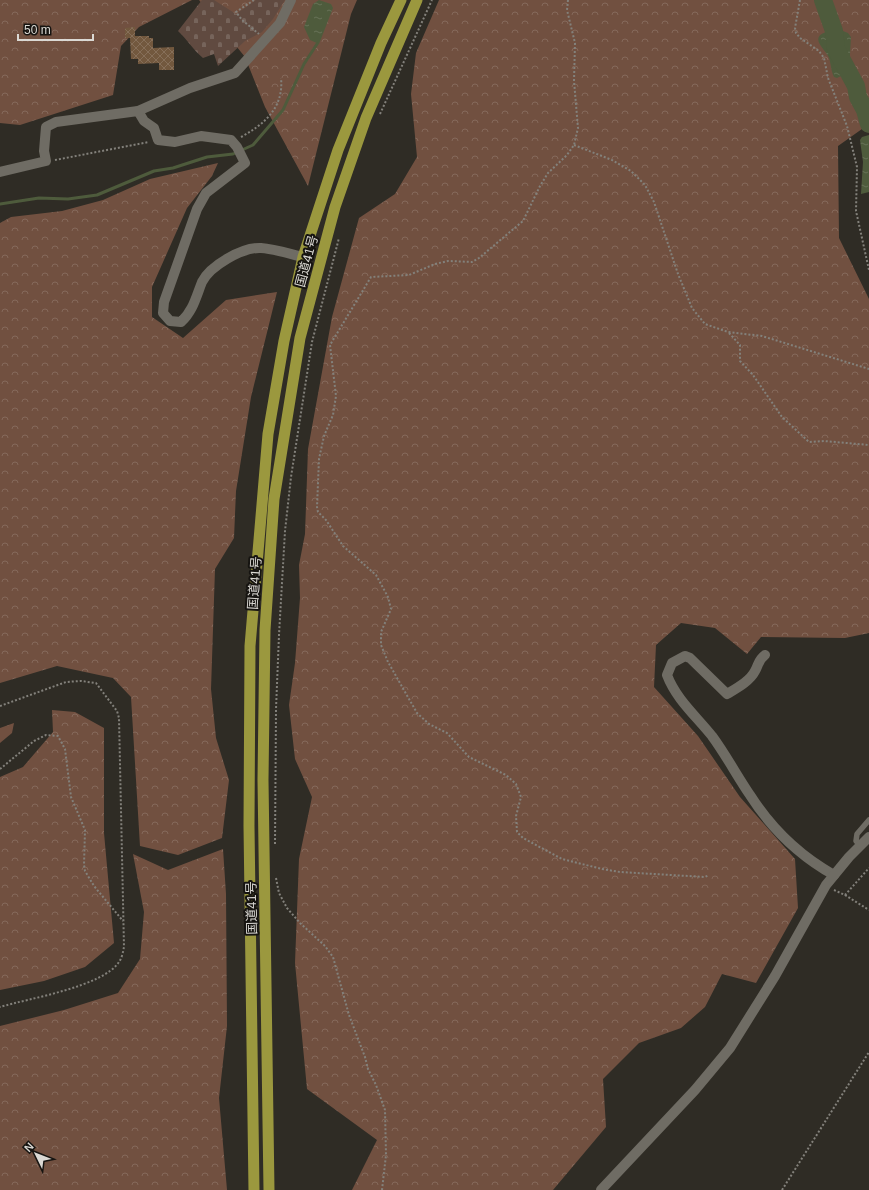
<svg xmlns="http://www.w3.org/2000/svg" width="869" height="1190" font-family="Helvetica,'Noto Sans JP',sans-serif">
  <style>
    .forest { fill: url(#forest-crowns) }
    .cemetery { fill: url(#cemetery-stones) }
    .water { fill: url(#water-ripples) }
    .lines { fill: none; stroke-linecap: round; stroke-linejoin: round }
    .stream { stroke: #4e5b3c; stroke-width: 3 }
    .river { stroke: #4e5b3c; stroke-width: 18 }
    .building { fill: url(#building-cross-hatch) }
    .path { stroke: #83817b; stroke-width: 2; stroke-dasharray: 2 2; stroke-linecap: butt }
    .service { stroke: #6f6c64; stroke-width: 5.5 }
    .minor { stroke: #6f6c64; stroke-width: 10 }
    .tertiary { stroke: #6f6c64; stroke-width: 10 }
    .trunk { stroke: #9b983e; stroke-width: 11 }
    .labels { text-anchor: middle; stroke-width: 4; stroke-linejoin: round; paint-order: stroke }
    .street-label { font-size: 13px; fill: #dbd9d4; stroke: #161411 }
  </style>
  <defs>
    <pattern id="forest-crowns" width="20" height="18" patternUnits="userSpaceOnUse"><rect width="20" height="18" fill="#715040"/><path d="M2 6a3 3 0 1 1 6 0M12 15a3 3 0 1 1 6 0" fill="none" stroke="#85695b"/></pattern>
    <pattern id="cemetery-stones" width="16" height="16" patternUnits="userSpaceOnUse"><rect width="16" height="16" fill="#604a40"/><path d="M2 7V4a2 2 0 0 1 4 0v3zM10 15v-3a2 2 0 0 1 4 0v3z" fill="#76645b"/></pattern>
    <pattern id="water-ripples" width="26" height="14" patternUnits="userSpaceOnUse"><rect width="26" height="14" fill="#4e5b3c"/><path d="M2 4q2-2 4 0t4 0M15 11q2-2 4 0t4 0" fill="none" stroke="#677257"/></pattern>
    <pattern id="building-cross-hatch" width="8" height="8" patternUnits="userSpaceOnUse"><rect width="8" height="8" fill="#72583e"/><path d="M0 0l8 8M0 8l8-8" fill="none" stroke="#866f59"/></pattern>
  </defs>
  <rect width="100%" height="100%" fill="#2f2c25"/>
  <g class="forest">
    <polygon points="0,0 192,0 139,27 121,46 113,95 20,125 0,123"/>
    <polygon points="199,0 357,0 351,14 308,186 265,107 245,57"/>
    <polygon points="439,0 869,0 869,124 838,146 839,238 869,299 869,633 845,638 761,637 747,654 715,628 681,623 656,645 654,687 698,736 740,797 795,859 798,908 756,983 722,974 705,1007 681,1028 639,1043 603,1079 606,1127 553,1190 352,1190 377,1140 307,1089 295,963 299,859 312,797 295,759 289,705 295,663 300,598 299,565 305,534 308,449 332,317 359,218 395,194 417,157 411,94 416,53"/>
    <polygon points="218,163 212,176 187,208 152,287 152,317 183,338 226,300 277,292 251,397 236,491 234,538 215,569 211,689 216,738 229,780 222,838 178,855 140,846 131,697 113,678 57,666 0,683 0,223 11,217 62,211 103,200 150,179"/>
    <polygon points="52,710 75,712 104,728 104,833 114,943 85,967 44,981 0,990 0,777 23,767 53,732"/>
    <polygon points="14,723 12,733 0,743 0,728"/>
    <polygon points="223,849 226,894 227,1026 219,1098 227,1190 0,1190 0,1026 64,1010 118,993 140,959 144,912 133,854 168,870"/>
  </g>
  <path class="cemetery" d="M202,0H214L236,14L256,0H285L273,19L262,32L245,41L218,66L214,54L203,58C193,50 187,39 178,31Z"/>
  <g class="water">
    <polygon points="319,0 331,4 333,8 319,44 310,40 304,27 313,4"/>
    <path d="M829,31H843L848,33L851,37L849,72L837,78L834,77C831,71 831,64 829,58C825,48 807,37 829,31Z"/>
    <polygon points="869,135 869,192 861,194 863,162 860,140 862,137"/>
  </g>
  <g class="lines">
    <polyline class="stream" points="0,204 39,198 68,199 97,195 154,171 173,168 207,157 233,154 253,145 283,110 304,64 317,44"/>
    <polyline class="river" points="823,0 834,31 836,49 856,86 858,97 865,110 869,124"/>
  </g>
  <polygon class="building" points="135,27 135,36 149,36 149,38 153,38 153,48 174,47 174,70 159,70 159,63 138,64 138,59 131,59 130,38 125,38 125,28"/>
  <g class="lines">
    <g class="path">
      <polyline points="254,0 236,12 242,20 259,34"/>
      <polyline points="568,0 567,10 575,43 574,81 578,128 574,145 567,155 548,173 540,186 523,221 479,258 472,262 448,261 435,264 409,275 371,277 330,345 336,396 333,415 324,436 319,459 317,507 318,512 326,520 343,546 376,575 388,597 391,609 381,632 381,645 388,662 417,713 429,724 447,733 469,757 506,775 516,784 521,797 516,816 517,832 523,838 562,859 602,869 620,872 705,877 709,875"/>
      <polyline points="800,0 795,28 796,33 800,38 819,51 824,58 828,78 847,126 857,167 856,211 869,270"/>
      <polyline points="380,114 432,0"/>
      <path d="M241,137C265,124 284,107 281,78"/>
      <polyline points="574,145 612,160 631,171 645,185 654,202 678,274 692,308 705,324 728,332 762,336 869,369"/>
      <polyline points="55,160 149,142"/>
      <polyline points="729,333 740,345 740,361 753,375 782,417 809,442 824,441 869,445"/>
      <path d="M0,706L66,682L81,681L96,683L117,711L119,718L124,947C123,952 122,958 119,962C102,987 30,998 0,1007"/>
      <polyline points="0,769 34,741 46,735 58,736 65,749 71,797 85,830 84,865 85,871 94,886 123,921"/>
      <polyline points="275,844 276,709 279,635 285,531 291,477 312,342 339,238"/>
      <polyline points="276,878 279,893 287,908 300,923 325,946 333,957 349,1015 365,1057 368,1069 376,1085 385,1110 386,1155 382,1190"/>
      <polyline points="834,890 845,895 869,868"/>
      <polyline points="845,895 869,910"/>
      <polyline points="782,1190 869,1052"/>
    </g>
    <polyline class="service" points="860,845 856,841 857,834 869,820"/>
    <g class="minor">
      <path d="M138,111L144,121L154,128L158,140L175,142L201,136L231,140L237,147L245,163L206,193L197,209L164,302L163,313L170,321L181,322C193,311 196,297 202,282C210,266 242,247 261,248C275,249 290,254 303,257"/>
      <polyline points="0,172 46,161 44,151 46,127 56,122 138,111 190,88 235,73 280,23 291,0"/>
      <path d="M765,655C758,660 759,664 755,671C750,681 737,688 727,694L690,658L685,656L672,663L667,675C676,699 696,716 712,736C726,755 737,776 750,795C771,828 800,856 834,875"/>
    </g>
    <polyline class="tertiary" points="601,1190 695,1090 730,1048 775,976 826,885 849,857 869,837"/>
    <g class="trunk">
      <polyline points="254,1190 249,826 250,646 268,434 284,341 303,257 338,150 381,43 401,0"/>
      <polyline points="269,1190 263,780 265,630 274,499 300,338 335,207 366,118 417,0"/>
    </g>
  </g>
  <g class="labels">
    <g class="street-label">
      <text transform="translate(306 261) rotate(-75)" y="5">国道41号</text>
      <text transform="translate(254 583) rotate(-86)" y="5">国道41号</text>
      <text transform="translate(251 908) rotate(-91)" y="5">国道41号</text>
    </g>
  </g>
  <g transform="translate(36 1154) rotate(313)" stroke="#161411" stroke-width="3" paint-order="stroke">
  <path d="M0-3L7 15L0 10L-7 15Z" fill="#dbd9d4"/>
  <text y="-6" font-size="11" font-weight="bold" text-anchor="middle" fill="#dbd9d4">N</text>
  </g>
  <path d="M18 34v6h75v-6" fill="none" stroke="#dbd9d4" stroke-width="2"/>
  <text x="24" y="34" font-size="12" fill="#dbd9d4" stroke="#161411" stroke-width="3" paint-order="stroke">50 m</text>
</svg>
